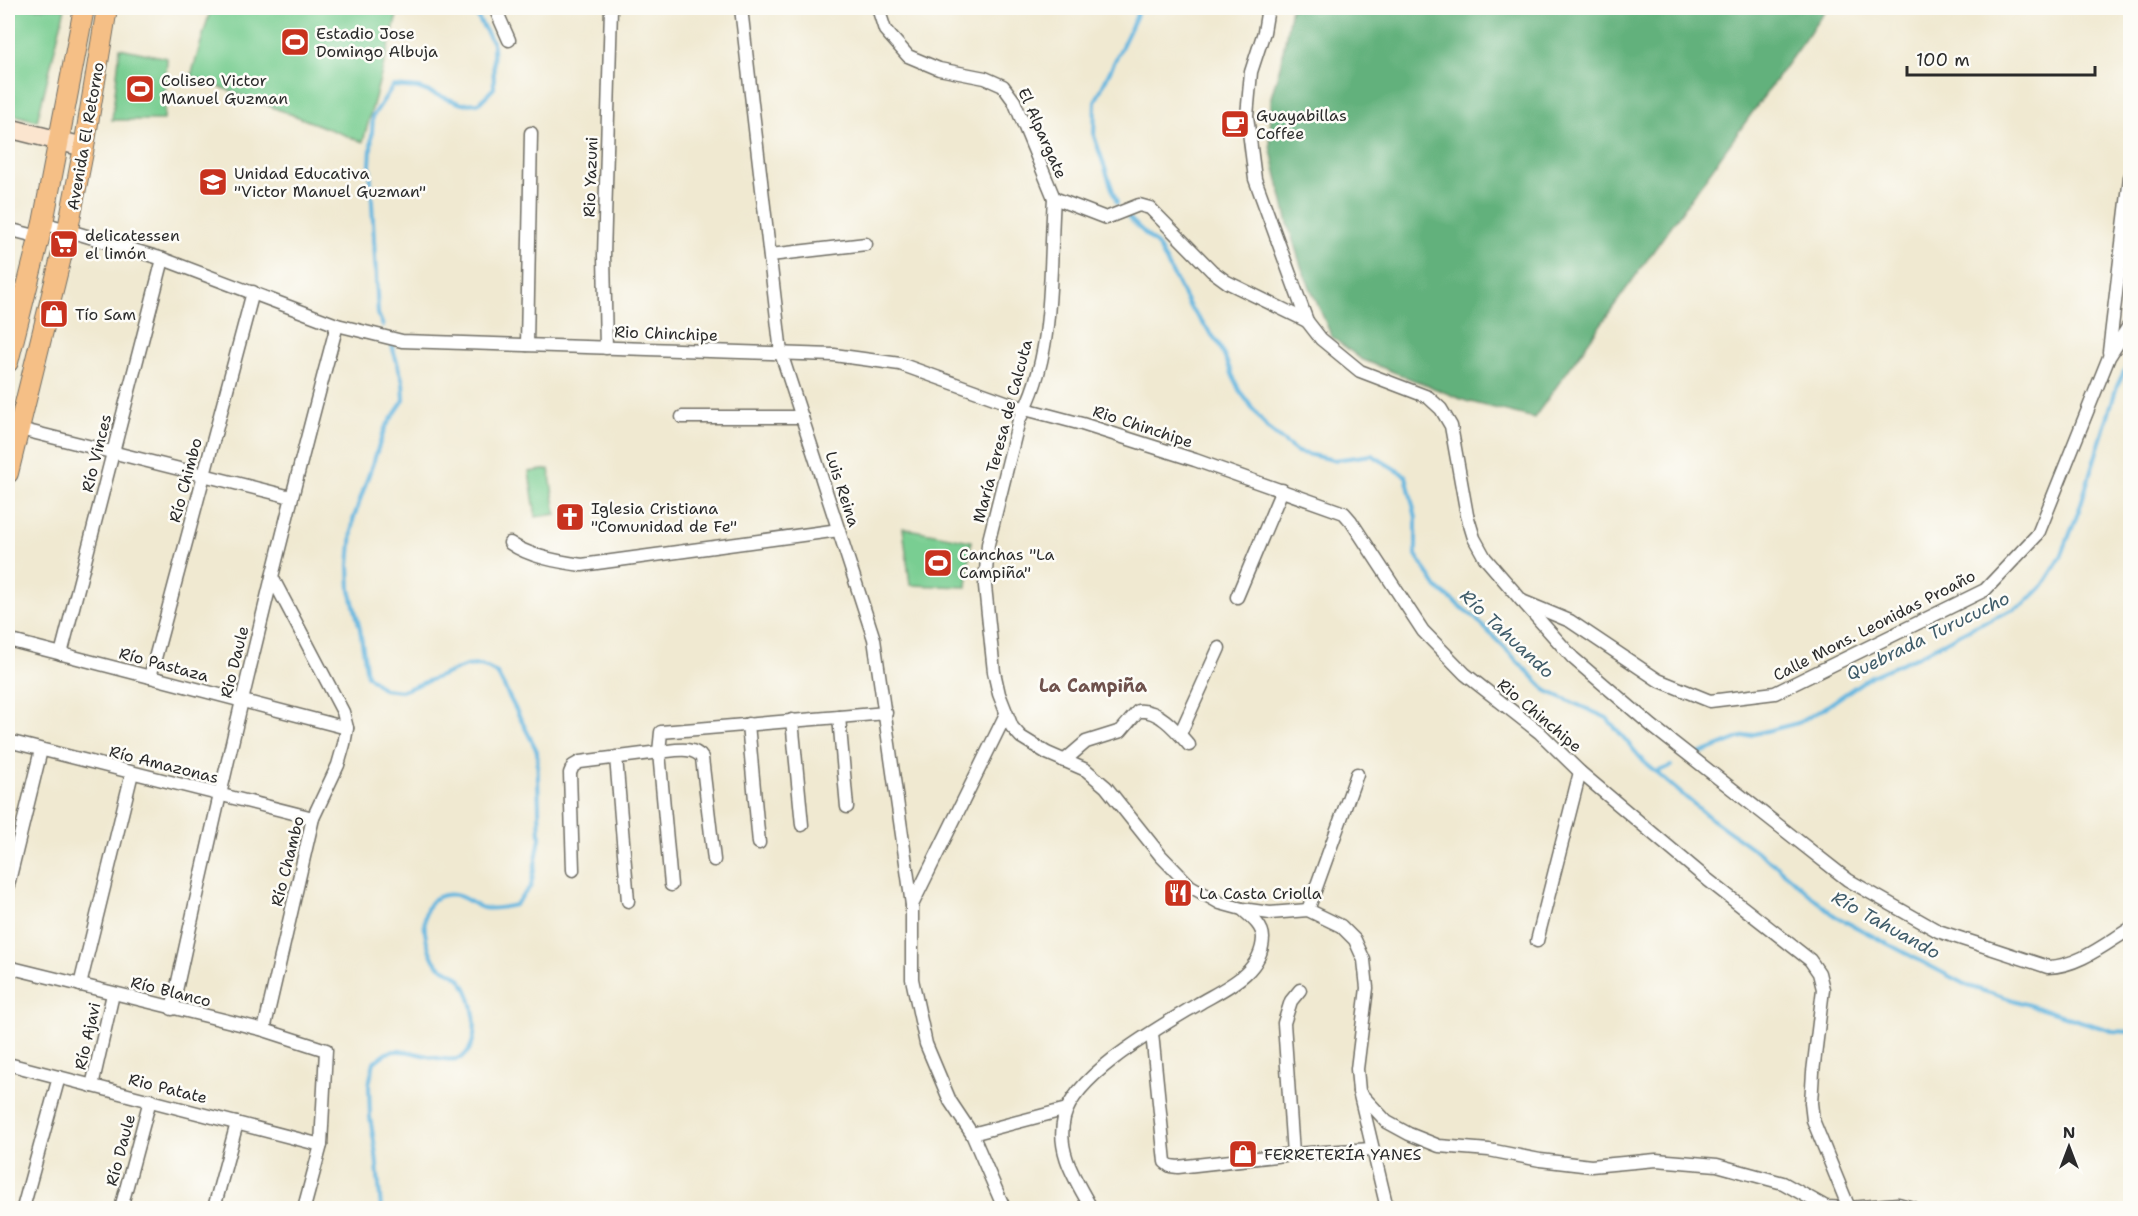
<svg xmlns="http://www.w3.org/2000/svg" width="2138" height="1216" font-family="'Shantell Sans',sans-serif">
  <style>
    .green { fill: #79ce92; stroke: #527c5e; stroke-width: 1.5 }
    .forest { fill: #62b17c; stroke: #466e54; stroke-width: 1.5 }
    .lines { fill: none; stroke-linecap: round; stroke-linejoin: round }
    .stream { stroke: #64b6df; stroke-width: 4 }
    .street-casing { stroke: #706e65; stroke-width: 15 }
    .secondary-casing { stroke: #706e65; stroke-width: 21 }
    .primary-casing { stroke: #706e65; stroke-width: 22 }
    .street { stroke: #fff; stroke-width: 12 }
    .secondary { stroke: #fbe5cf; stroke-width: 18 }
    .primary { stroke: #f5bf86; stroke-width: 20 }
    .labels { text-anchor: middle; stroke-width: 5; stroke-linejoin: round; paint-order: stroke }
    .poi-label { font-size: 16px; fill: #2b2b2b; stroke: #fdfcf7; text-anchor: start }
    .street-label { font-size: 16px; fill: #2b2b2b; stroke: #fdfcf7 }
    .water-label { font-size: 18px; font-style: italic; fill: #3f5c6a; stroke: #fdfcf7 }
    .neighbourhood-label { font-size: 18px; font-weight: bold; fill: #6f524d; stroke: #fdfcf7 }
  </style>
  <rect width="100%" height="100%" fill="#fdfcf7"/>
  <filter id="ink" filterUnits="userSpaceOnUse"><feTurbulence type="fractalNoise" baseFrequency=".0167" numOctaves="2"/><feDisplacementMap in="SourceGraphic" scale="12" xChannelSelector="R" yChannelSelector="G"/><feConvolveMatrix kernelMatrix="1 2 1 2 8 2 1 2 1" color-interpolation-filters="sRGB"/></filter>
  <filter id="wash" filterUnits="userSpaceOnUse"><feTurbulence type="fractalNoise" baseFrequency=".008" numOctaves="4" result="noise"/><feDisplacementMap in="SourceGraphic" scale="24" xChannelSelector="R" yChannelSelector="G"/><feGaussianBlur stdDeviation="1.35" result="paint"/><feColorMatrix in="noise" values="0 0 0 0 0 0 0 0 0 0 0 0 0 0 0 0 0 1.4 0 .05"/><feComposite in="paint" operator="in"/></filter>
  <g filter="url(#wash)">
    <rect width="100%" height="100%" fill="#f0e9d1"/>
    <g class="green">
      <polygon points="8,8 65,8 37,121 8,113"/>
      <polygon points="211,8 399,8 363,142 191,76"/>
      <polygon points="120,48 167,58 164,120 112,120"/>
      <polygon points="549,469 556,514 536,517 529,472"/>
      <polygon points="903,528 971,541 967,587 910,585"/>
    </g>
    <polygon class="forest" points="1291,8 1827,8 1534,418 1466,401 1361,359 1332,337 1302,269 1289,228 1270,146 1271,97 1281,63"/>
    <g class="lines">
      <g class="stream">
        <polyline points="1117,203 1094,136 1095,102 1136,17 1138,8"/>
        <polyline points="1128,217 1158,246 1190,307 1219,344 1239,390 1268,429 1297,452 1334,460 1372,455 1406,476 1416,518 1416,555 1437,588 1475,618 1547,691 1607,718 1644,762 1709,817 1773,863 1835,916 1968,986 2112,1031 2130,1032"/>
        <polyline points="383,326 378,314 370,165 373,116 393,86 418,88 462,104 479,103 494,88 493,43 472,8"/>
        <polyline points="1696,755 1739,738 1798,723 1823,709 1871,676 1916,657 1973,627 2023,605 2043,586 2061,557 2079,510 2117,386 2130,359"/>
        <polyline points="1656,772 1671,766"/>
        <path d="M381,1208L376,1154L370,1117L369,1084L374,1062C379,1059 384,1053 390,1052C410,1046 451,1069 465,1055C482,1038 474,995 460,979C453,971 439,969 434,960C424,941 415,900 445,895C462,892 471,905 483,908C494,910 505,907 515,905L531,886L540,838L537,751L497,673L481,665L466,666L402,691L383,689L367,675L360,629L350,590L349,565L353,520L385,428L404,400L403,382L392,346"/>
      </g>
    </g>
  </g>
  <g filter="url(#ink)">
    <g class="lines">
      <g class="street-casing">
        <g id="street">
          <polyline points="495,8 509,40"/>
          <polyline points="741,8 781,353 874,639 912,905 912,979 926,1044 950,1101 972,1134 1004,1208"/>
          <polyline points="878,8 885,30 908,56 939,69 985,78 1003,86 1014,101 1054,198 1106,218 1139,205 1150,208 1212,271 1227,282 1307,321"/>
          <polyline points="1268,8 1264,32 1251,72 1247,116 1255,179 1307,321 1321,339 1360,371 1428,397 1441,409 1451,426 1467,515 1474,538 1485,558 1522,601 1570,621 1658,680 1710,701 1775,693 1985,590 2038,534 2109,357 2130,324"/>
          <path d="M1054,198C1049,269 1056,356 1019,420L988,544L985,586L994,672L999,694L1012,727L1021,737L1047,753L1086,770L1106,787L1161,856L1190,886L1220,903L1242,909L1270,913L1308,910L1341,926L1355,940L1364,960L1367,988L1357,1069L1359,1091L1387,1208"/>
          <polyline points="43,223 163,259 337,325 402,341 834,355 900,364 1025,409 1082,424 1195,460 1344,513 1351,521 1423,631 1465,674 1539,732 1580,772 1708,880 1810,960 1819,973 1823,989 1813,1072 1811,1103 1813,1120 1849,1208"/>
          <polyline points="8,229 39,237"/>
          <polyline points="770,255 866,244"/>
          <polyline points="527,345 531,133"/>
          <polyline points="606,348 604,256 611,8"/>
          <polyline points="2109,352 2130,177"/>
          <polyline points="682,417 802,417"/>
          <polyline points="8,426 291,497"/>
          <path d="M510,543C530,557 559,562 582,565L839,530"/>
          <polyline points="1237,597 1282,490"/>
          <path d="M1525,604L1573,658L1652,726L1848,880L1938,931L2048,967C2079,966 2105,944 2130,929"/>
          <polyline points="8,640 347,728"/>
          <polyline points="61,654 163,259"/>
          <polyline points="150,677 253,292"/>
          <polyline points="839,717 847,807"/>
          <polyline points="792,720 802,825"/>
          <polyline points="748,724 759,843"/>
          <polyline points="1180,734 1219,648"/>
          <polyline points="8,741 313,818"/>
          <polyline points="616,757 628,901"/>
          <path d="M1064,761L1086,742L1121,731L1138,711C1159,709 1176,730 1189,745"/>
          <polyline points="573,870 570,773 573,766 580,762 659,752 661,732 886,713"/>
          <polyline points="8,885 41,750"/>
          <path d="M671,885L659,752C672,751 694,745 702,758L714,860"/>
          <polyline points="912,905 1006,714"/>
          <polyline points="1308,910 1357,774"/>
          <polyline points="1537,941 1580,772"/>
          <polyline points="8,967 264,1030 326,1050 321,1145 304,1208"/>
          <polyline points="80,985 132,773"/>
          <path d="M172,1009C222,779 276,551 337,325"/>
          <polyline points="264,1030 313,818 338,765 344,744 347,728 343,712 272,577"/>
          <polyline points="1152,1033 1165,1162 1170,1166 1178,1167 1293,1154 1372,1149"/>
          <polyline points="8,1064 321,1145"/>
          <polyline points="92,1086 113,994"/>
          <polyline points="1359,1092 1387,1122 1409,1134 1439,1146 1489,1150 1540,1160 1591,1166 1656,1160 1717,1165 1783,1183 1826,1207 1849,1208 1898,1204 1913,1208"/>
          <polyline points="972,1134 1067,1109"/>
          <polyline points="1293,1154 1284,1023 1291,1001 1300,990"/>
          <polyline points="23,1208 59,1077"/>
          <polyline points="121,1208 150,1100"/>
          <polyline points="214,1208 237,1123"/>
          <path d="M1091,1208C1076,1180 1056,1152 1064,1118C1075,1074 1160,1027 1198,1004C1223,989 1262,974 1263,938C1263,926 1251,917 1242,909"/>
        </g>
      </g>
      <g class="secondary-casing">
        <polyline id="secondary" points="8,128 84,147"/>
      </g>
      <g class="primary-casing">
        <g id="primary">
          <polyline points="8,362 43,223 84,8"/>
          <polyline points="8,473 68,229 84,147 107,8"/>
        </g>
      </g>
      <use href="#street" class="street"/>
      <use href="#secondary" class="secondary"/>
      <use href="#primary" class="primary"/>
    </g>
  </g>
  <defs>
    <g id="stadium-square" transform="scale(1.5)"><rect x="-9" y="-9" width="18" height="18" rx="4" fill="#c8321e" stroke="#fdfcf7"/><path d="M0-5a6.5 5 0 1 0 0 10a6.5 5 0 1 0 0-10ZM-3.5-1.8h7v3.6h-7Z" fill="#fff"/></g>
    <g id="cafe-square" transform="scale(1.5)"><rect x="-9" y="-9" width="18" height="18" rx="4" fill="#c8321e" stroke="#fdfcf7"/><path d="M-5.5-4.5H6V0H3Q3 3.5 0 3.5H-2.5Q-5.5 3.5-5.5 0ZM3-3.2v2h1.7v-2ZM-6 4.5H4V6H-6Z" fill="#fff"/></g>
    <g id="university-square" transform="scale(1.5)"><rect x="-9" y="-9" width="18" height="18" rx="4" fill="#c8321e" stroke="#fdfcf7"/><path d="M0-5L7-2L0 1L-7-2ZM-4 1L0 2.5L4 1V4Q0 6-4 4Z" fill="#fff"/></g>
    <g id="supermarket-square" transform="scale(1.5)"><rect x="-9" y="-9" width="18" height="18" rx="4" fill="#c8321e" stroke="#fdfcf7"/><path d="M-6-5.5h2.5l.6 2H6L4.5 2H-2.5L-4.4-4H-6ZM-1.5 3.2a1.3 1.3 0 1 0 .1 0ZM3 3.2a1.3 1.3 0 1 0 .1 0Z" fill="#fff"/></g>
    <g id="shop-square" transform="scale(1.5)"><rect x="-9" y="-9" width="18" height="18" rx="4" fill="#c8321e" stroke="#fdfcf7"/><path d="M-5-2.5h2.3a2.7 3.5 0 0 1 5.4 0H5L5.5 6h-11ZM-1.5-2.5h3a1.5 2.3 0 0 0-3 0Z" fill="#fff"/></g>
    <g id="church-square" transform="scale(1.5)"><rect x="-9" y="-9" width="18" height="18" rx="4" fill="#c8321e" stroke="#fdfcf7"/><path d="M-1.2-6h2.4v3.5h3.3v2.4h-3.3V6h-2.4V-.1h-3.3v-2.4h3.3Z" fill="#fff"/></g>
    <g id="restaurant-square" transform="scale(1.5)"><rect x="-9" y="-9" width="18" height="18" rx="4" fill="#c8321e" stroke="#fdfcf7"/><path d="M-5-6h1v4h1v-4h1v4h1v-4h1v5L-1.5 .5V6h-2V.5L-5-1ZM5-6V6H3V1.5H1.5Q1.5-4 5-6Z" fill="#fff"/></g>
  </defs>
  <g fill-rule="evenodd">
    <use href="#stadium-square" x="295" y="42"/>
    <use href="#stadium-square" x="140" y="89"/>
    <use href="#cafe-square" x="1235" y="124"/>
    <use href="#university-square" x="213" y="182"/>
    <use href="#supermarket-square" x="64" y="244"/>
    <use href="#shop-square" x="54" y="314"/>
    <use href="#church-square" x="570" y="517"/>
    <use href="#stadium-square" x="938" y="563"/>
    <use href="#restaurant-square" x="1178" y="893"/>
    <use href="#shop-square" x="1243" y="1154"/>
  </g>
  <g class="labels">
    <g class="poi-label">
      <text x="316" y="39">Estadio Jose<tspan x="316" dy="18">Domingo Albuja</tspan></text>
      <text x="161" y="86">Coliseo Victor<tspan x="161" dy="18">Manuel Guzman</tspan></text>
      <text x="1256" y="121">Guayabillas<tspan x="1256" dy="18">Coffee</tspan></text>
      <text x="234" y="179">Unidad Educativa<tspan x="234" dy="18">"Victor Manuel Guzman"</tspan></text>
      <text x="85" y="241">delicatessen<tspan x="85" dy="18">el limón</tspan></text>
      <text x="75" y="320">Tío Sam</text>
      <text x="591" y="514">Iglesia Cristiana<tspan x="591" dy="18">"Comunidad de Fe"</tspan></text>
      <text x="959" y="560">Canchas "La<tspan x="959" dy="18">Campiña"</tspan></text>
      <text x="1199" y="899">La Casta Criolla</text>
      <text x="1264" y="1160">FERRETERÍA YANES</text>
    </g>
    <g class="street-label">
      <text transform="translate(1043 133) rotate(66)" y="6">El Alpargate</text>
      <text transform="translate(85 136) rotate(-80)" y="6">Avenida El Retorno</text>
      <text transform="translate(590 177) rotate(-88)" y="6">Rio Yazuni</text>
      <text transform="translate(666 333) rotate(2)" y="6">Rio Chinchipe</text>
      <text transform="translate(1143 426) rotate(18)" y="6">Rio Chinchipe</text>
      <text transform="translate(1002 431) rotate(-75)" y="6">María Teresa de Calcuta</text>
      <text transform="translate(96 453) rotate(-76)" y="6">Río Vinces</text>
      <text transform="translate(185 480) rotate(-75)" y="6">Río Chimbo</text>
      <text transform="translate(843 489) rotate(72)" y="6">Luis Reina</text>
      <text transform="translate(1874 625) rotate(-27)" y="6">Calle Mons. Leonidas Proaño</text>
      <text transform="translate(234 662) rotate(-76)" y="6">Río Daule</text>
      <text transform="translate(164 664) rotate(15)" y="6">Río Pastaza</text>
      <text transform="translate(1540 715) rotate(40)" y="6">Rio Chinchipe</text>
      <text transform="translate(164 764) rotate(14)" y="6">Río Amazonas</text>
      <text transform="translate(287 861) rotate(-76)" y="6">Río Chambo</text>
      <text transform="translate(171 991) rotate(14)" y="6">Río Blanco</text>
      <text transform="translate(87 1036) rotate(-77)" y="6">Río Ajavi</text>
      <text transform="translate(168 1088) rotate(14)" y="6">Rio Patate</text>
      <text transform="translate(120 1150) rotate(-75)" y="6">Río Daule</text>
    </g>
    <g class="water-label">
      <text transform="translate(1507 634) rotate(43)" y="6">Río Tahuando</text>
      <text transform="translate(1928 636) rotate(-26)" y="6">Quebrada Turucucho</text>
      <text transform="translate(1886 925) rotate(29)" y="6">Río Tahuando</text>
    </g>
    <g class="neighbourhood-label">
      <text x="1093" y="692">La Campiña</text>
    </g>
  </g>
  <rect width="2138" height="1216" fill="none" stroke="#fdfcf7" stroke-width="30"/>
  <g transform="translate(2069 1147)" stroke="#fdfcf7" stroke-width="4.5" paint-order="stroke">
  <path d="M0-4.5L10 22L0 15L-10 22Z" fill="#2b2b2b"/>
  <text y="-9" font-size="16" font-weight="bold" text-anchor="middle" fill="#2b2b2b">N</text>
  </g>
  <path d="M1907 66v9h188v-9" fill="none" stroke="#2b2b2b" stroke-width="3"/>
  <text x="1916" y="66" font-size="18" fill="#2b2b2b" stroke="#fdfcf7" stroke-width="4.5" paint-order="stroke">100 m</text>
</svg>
